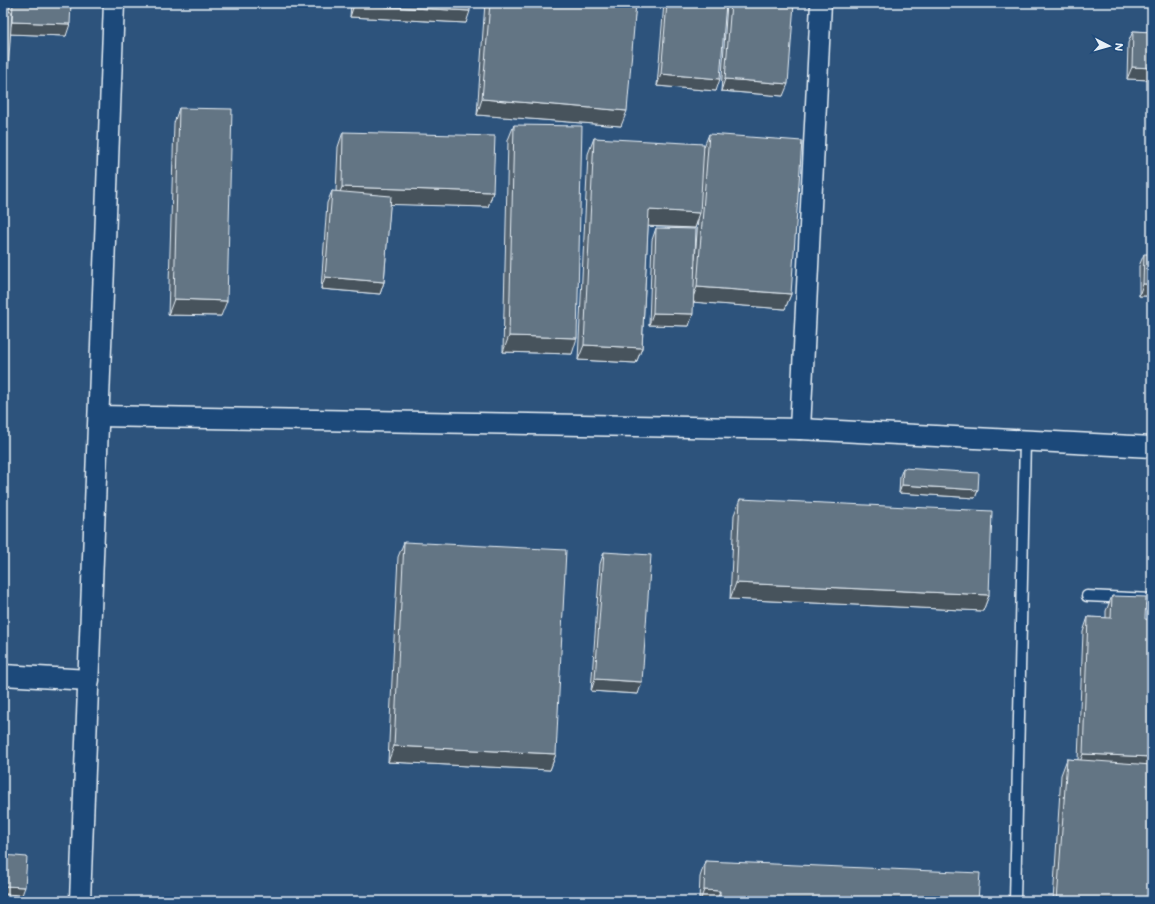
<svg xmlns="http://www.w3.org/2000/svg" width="1155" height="904" font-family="Mali,sans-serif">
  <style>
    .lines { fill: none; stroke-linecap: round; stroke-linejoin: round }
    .lane-casing { stroke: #e8f1f8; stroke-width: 13 }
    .street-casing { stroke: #e8f1f8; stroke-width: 23 }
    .lane { stroke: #1f4a7a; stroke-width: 10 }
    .street { stroke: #1f4a7a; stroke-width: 20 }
    .wall { fill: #566572; stroke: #e8f1f8 }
    .shaded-wall { fill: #46525c; stroke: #e8f1f8 }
    .building { fill: #647584; stroke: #e8f1f8 }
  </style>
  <rect width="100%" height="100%" fill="#2d537c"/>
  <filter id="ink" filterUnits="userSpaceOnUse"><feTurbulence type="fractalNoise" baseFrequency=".025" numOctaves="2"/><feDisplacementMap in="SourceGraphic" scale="8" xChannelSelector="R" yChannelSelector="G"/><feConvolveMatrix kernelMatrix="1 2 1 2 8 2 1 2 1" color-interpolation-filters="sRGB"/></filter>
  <g filter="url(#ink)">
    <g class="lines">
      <g class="lane-casing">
        <g id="lane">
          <polyline points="1087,596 1152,599"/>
          <polyline points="1015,901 1025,440"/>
        </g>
      </g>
      <g class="street-casing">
        <g id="street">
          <polyline points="99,416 800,429 1152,447"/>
          <polyline points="800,429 821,3"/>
          <polyline points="3,675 89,680"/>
          <polyline points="80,901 114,3"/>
        </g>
      </g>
      <use href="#lane" class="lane"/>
      <use href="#street" class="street"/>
    </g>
    <g class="wall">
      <polygon points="9,3 71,3 66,36 11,34 9,12"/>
      <polygon points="351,3 470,3 466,23 350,17"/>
      <polygon points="485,3 636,3 621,126 477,115"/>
      <polygon points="664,3 726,3 716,91 657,86"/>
      <polygon points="727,3 794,3 783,96 721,91"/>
      <polygon points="1133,31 1152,32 1152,80 1127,79 1128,43"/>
      <polygon points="179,108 221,316 168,315 174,123"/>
      <polygon points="1152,110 1152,178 1149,178"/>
      <polygon points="514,125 572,354 503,352 508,140"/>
      <polygon points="343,132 493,192 488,207 390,204 384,282 380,294 321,289 327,203 332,191 336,192 338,147"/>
      <polygon points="709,134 791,294 785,309 693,302 689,326 649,325 652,240 656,228 695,260 698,219 695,228 648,226 642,348 636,363 578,360 588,154 594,138 703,149"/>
      <polygon points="1144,254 1152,296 1139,296 1139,266"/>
      <polygon points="903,468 978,490 975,498 899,493 900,476"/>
      <polygon points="740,499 989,595 983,611 730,599 734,515"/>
      <polygon points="404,542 556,754 550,770 388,762 398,557"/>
      <polygon points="604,552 638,694 591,691 600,564"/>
      <polygon points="1112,596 1145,619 1152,901 1053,901 1061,775 1067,759 1078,760 1083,632 1088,617 1106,618 1106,611"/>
      <polygon points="705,861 978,901 699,901 700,877"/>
    </g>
    <g class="shaded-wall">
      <polygon points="354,5 470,11 466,23 350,17"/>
      <polygon points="12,22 70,24 66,36 8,34"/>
      <polygon points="1132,67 1152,68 1152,80 1127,79"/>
      <polygon points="661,74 720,79 716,91 657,86"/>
      <polygon points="725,79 788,84 783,96 721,91"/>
      <polygon points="482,99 627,111 621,126 477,115"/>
      <polygon points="3,117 5,117 3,124"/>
      <polygon points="1152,170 1152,178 1149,178"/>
      <polygon points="342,187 493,192 488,207 336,203"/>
      <polygon points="649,210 700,213 695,228 643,226"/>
      <polygon points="325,277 384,282 380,294 321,289"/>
      <polygon points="1143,284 1152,284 1152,296 1139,296"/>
      <polygon points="697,287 791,294 785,309 691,302"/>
      <polygon points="174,299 227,301 221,316 168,315"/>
      <polygon points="653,313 693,314 689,326 649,325"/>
      <polygon points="509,336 577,338 572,354 503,352"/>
      <polygon points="584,345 642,348 636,363 578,360"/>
      <polygon points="902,485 978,490 975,498 899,493"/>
      <polygon points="736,583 989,595 983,611 730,599"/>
      <polygon points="595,679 642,682 638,694 591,691"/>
      <polygon points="394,746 556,754 550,770 388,762"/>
      <polygon points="1083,754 1152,757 1152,773 1077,770"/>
      <polygon points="3,886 25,887 22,895 3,894"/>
      <polygon points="704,890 720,891 717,901 700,901"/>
    </g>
    <g class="building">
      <polygon points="13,3 71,3 70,24 12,22"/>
      <polygon points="354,3 470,3 470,11 354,5"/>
      <polygon points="490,3 636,3 627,111 482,99"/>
      <polygon points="667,3 726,3 720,79 661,74"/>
      <polygon points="731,3 794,3 788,84 725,79"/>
      <polygon points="3,11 12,12 5,117 3,117"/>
      <polygon points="1133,31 1152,32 1152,68 1132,67"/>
      <polygon points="179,108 232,109 227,301 174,299"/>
      <polygon points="514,125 582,126 577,338 509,336"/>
      <polygon points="343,132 495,136 493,192 342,187"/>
      <polygon points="709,134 802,141 791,294 697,287"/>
      <polygon points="594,138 704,144 700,213 649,210 642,348 584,345"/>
      <polygon points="332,191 391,196 384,282 325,277"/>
      <polygon points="656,228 696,229 693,314 653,313"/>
      <polygon points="1144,254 1152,254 1152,284 1143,284"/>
      <polygon points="903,468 979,473 978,490 902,485"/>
      <polygon points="740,499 992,511 989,595 736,583"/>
      <polygon points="404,542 566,550 556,754 394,746"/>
      <polygon points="604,552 651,555 642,682 595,679"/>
      <polygon points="1112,596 1146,597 1145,619 1152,620 1152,757 1083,754 1088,617 1111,618"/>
      <polygon points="1067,759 1152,765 1152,901 1057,901"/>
      <polygon points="3,855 27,857 25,887 3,886"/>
      <polygon points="705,861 980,873 978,901 720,901 720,891 704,890"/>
      <polygon points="3,894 16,895 15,901 3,901"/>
    </g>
  </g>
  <rect width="1155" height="904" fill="none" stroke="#1f4a7a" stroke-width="16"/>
  <rect x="8" y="8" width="1139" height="888" fill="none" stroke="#e8f1f8" stroke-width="1.5" filter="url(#ink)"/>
  <g transform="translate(1109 46) rotate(96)" stroke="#1f4a7a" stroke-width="3" paint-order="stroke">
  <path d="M0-3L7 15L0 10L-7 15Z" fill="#e8f1f8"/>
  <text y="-6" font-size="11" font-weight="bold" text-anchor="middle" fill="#e8f1f8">N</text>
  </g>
</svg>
